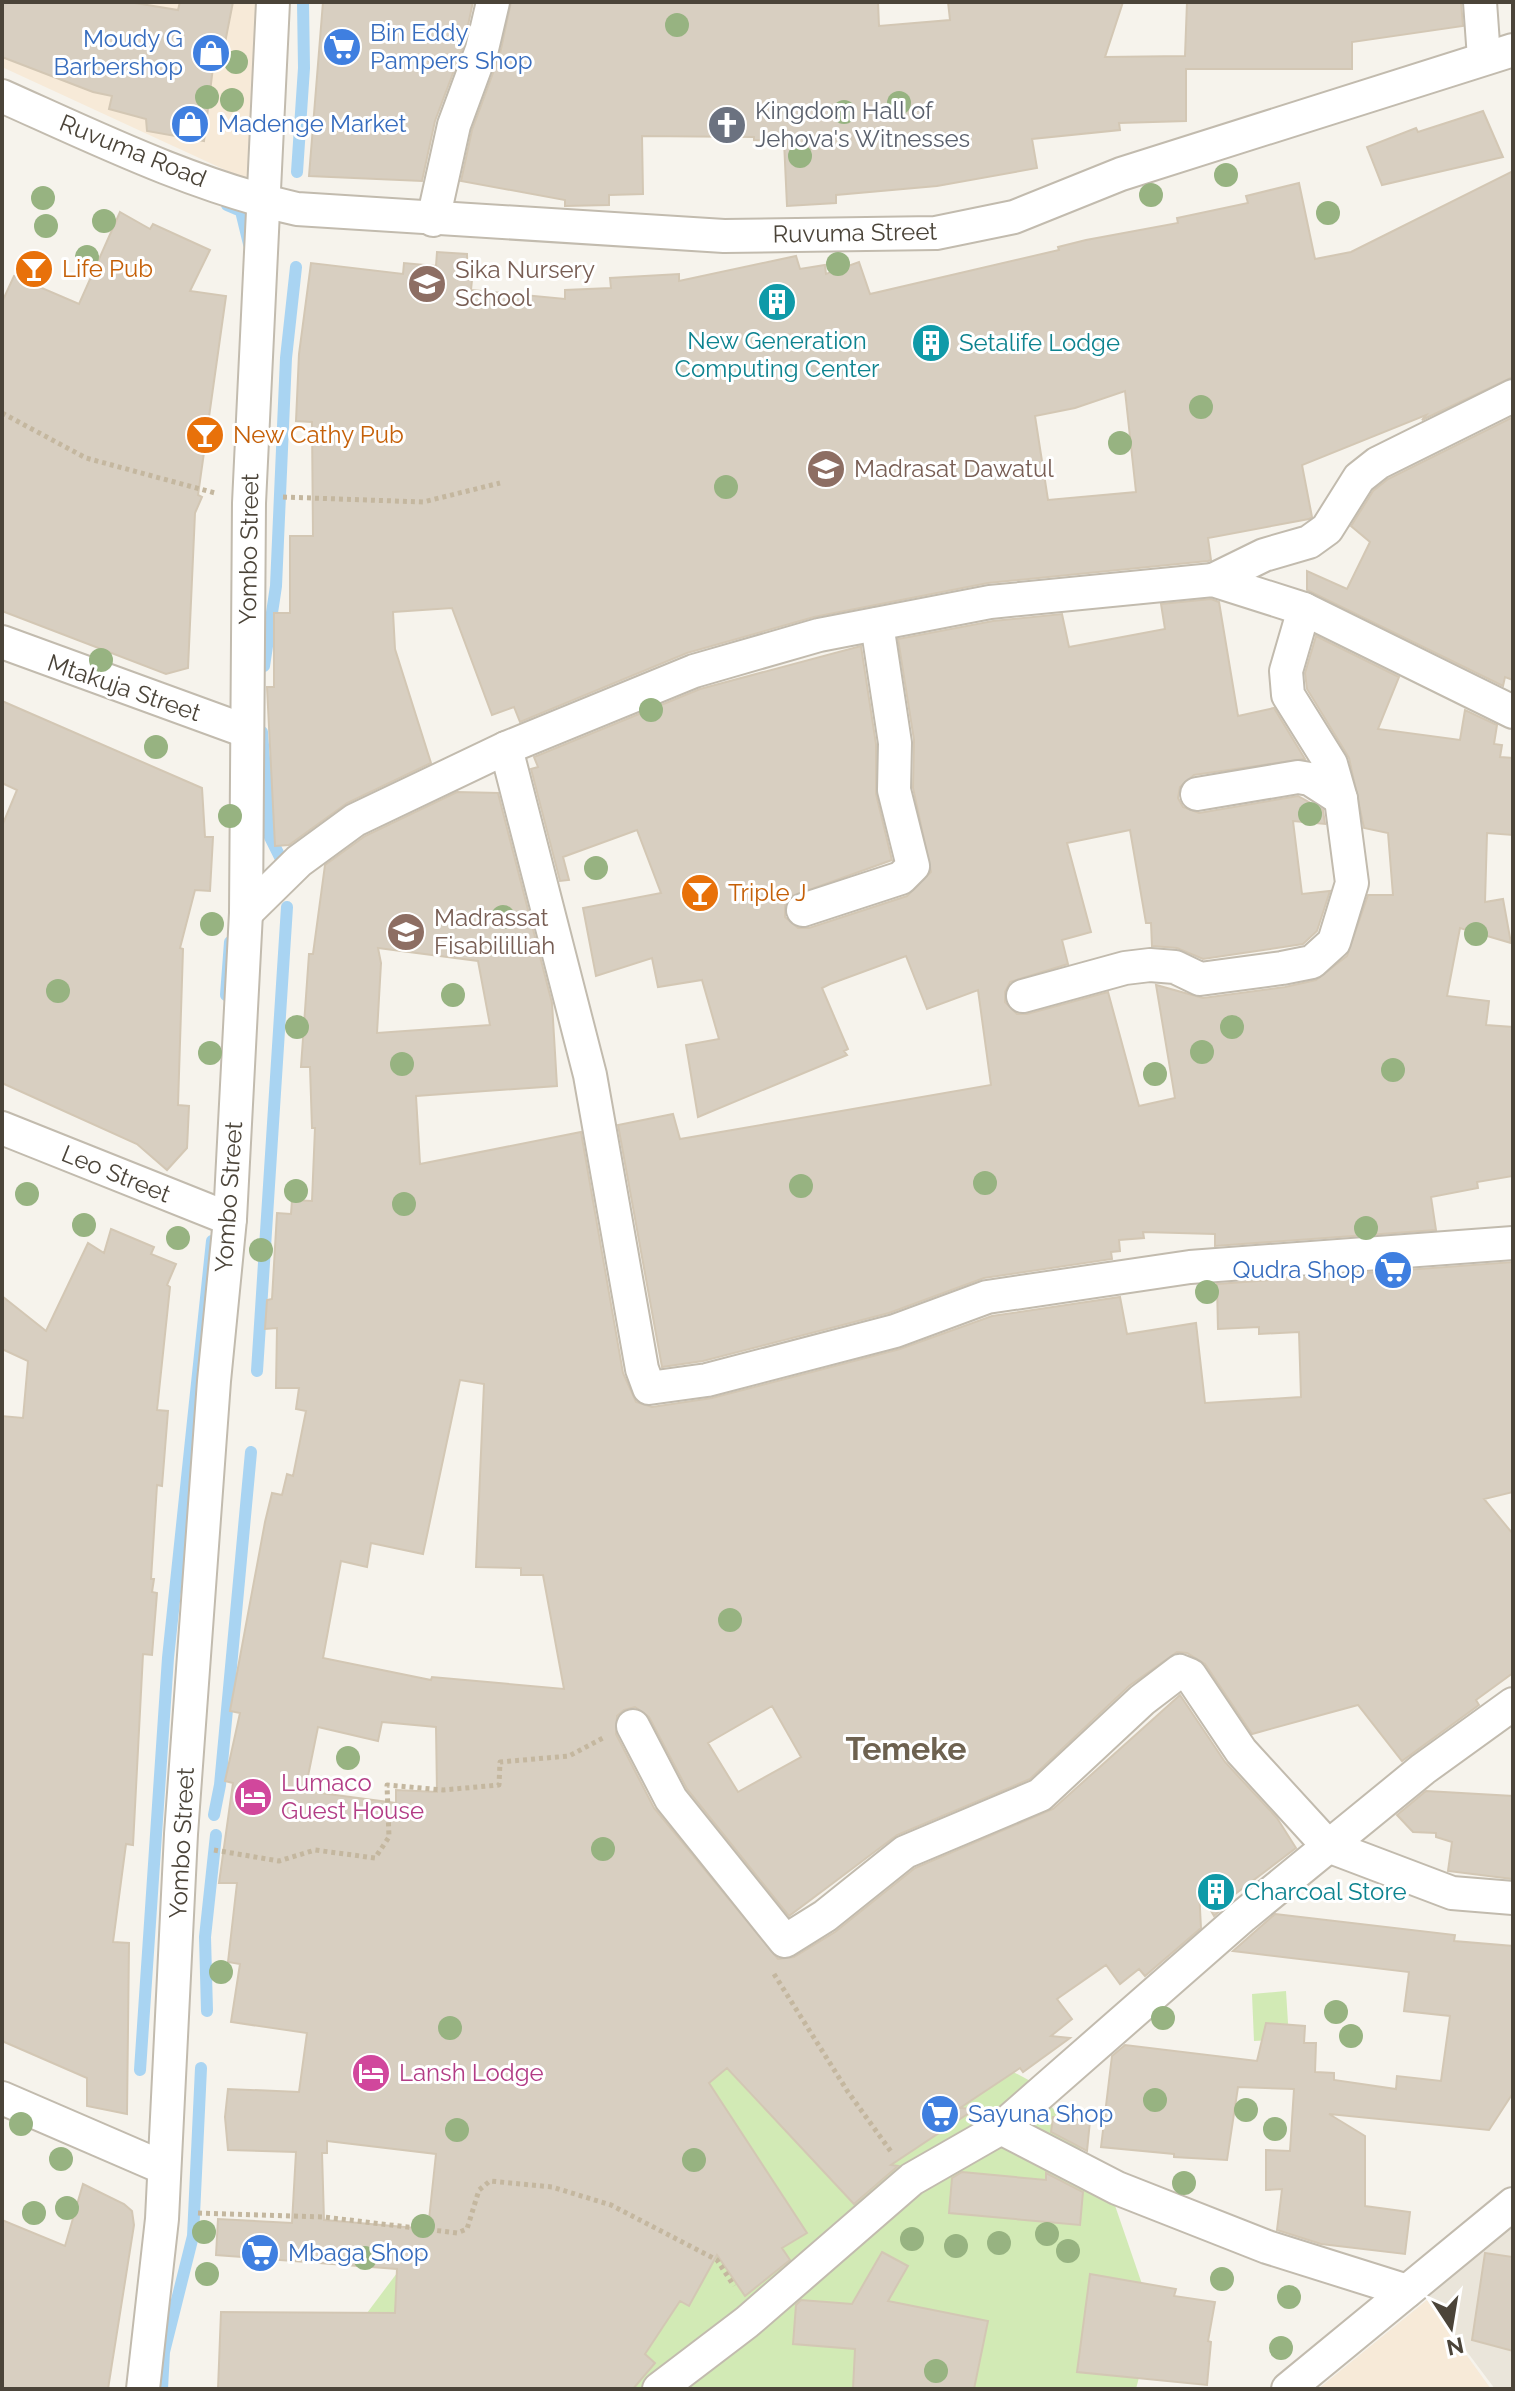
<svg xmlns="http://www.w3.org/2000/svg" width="1515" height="2391" font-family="Raleway,sans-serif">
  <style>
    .residential { fill: #eae5da }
    .commercial { fill: #f7ead8 }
    .green { fill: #d2eab5 }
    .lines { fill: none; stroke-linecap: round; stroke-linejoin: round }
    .stream { stroke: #a9d4f2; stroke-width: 12 }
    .building { fill: #d8cfc1; stroke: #d3c7b4; stroke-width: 2; fill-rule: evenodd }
    .street-casing { stroke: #c2bbae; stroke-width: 36 }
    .path { stroke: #c4b79f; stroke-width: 5; stroke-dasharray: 4 4; stroke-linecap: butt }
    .street { stroke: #fff; stroke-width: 32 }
    .tree { fill: #97b381 }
    .labels { text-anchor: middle; stroke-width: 6; stroke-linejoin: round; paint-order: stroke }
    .shop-label { font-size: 24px; fill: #366cbe; stroke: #fff; text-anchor: start }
    .worship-label { font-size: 24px; fill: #5b616d; stroke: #fff; text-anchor: start }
    .street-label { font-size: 24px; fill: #4b4439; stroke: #fff }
    .food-label { font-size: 24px; fill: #c56008; stroke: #fff; text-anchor: start }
    .education-label { font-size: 24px; fill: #785e54; stroke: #fff; text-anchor: start }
    .culture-label { font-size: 24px; fill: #0d838f; stroke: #fff; text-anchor: start }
    .hotel-label { font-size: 24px; fill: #b23c85; stroke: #fff; text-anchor: start }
    .district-label { font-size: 32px; font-weight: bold; fill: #6e6250; stroke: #fff }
  </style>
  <rect width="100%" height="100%" fill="#f6f3ec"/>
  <polygon class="residential" points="1513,2191 1513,2389 1495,2389 1410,2276"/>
  <g class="commercial">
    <polygon points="2,2 267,2 249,181 2,67"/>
    <polygon points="1427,2300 1491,2389 1318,2389"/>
  </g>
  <g class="green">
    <polygon points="1286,1991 1289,2039 1254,2041 1252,1994"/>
    <polygon points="961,2044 1036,2084 1110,2191 1154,2319 1136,2389 324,2389 367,2313 409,2257 667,2060"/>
  </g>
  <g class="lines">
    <g class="stream">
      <polyline points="297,172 304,68 303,2"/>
      <polyline points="227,205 241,211 249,244"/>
      <polyline points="264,666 276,586 286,358 296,267"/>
      <polyline points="262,732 270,837 283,863"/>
      <polyline points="226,995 230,942"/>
      <polyline points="257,1371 287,907"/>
      <polyline points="214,1815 220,1785 251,1452"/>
      <polyline points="207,2011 205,1937 216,1835"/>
      <polyline points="140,2070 168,1658 212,1241"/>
      <polyline points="162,2389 164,2352 193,2236 201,2068"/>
    </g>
  </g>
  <g class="building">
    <polygon points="2,2 129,2 178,10 180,2 233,2 223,53 215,51 204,141 147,131 146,119 109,109 112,96 93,92 2,57"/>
    <polygon points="323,2 473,2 464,44 435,121 422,181 309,176"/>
    <polygon points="511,2 878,2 879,26 950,20 948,2 1123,2 1105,57 1185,56 1187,2 1461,2 1463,26 1352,42 1352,69 1186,69 1186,121 1119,123 1120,130 1032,139 1037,168 937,186 836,195 836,203 787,206 784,141 754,140 754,137 642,136 643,194 609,195 609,205 565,206 565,200 461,181 472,130 500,54"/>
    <polygon points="1483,111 1503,157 1382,185 1367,147 1416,128 1418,132"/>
    <path d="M1513,171V377L1422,420L1426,415L1302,465L1312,517L1309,519L1208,538L1211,560L1208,561L988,583L814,617L687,653L520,722L514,707L492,715L452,608L393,612L395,649L431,763L347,803L289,845L275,846L267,687H274V613H290V536H313L312,422L296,421L299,354L311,263L403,274L404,263L436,266L437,252L467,254V269L473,270L471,290L565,299V290L611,288L610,278L679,274V281L796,256L800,269L825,265L826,274L859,262L870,294L1059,250L1058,247L1086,240L1178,223L1177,218L1248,203L1246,196L1299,183L1315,259L1351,252ZM1125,391L1136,492L1048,500L1035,416L1075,408Z"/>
    <polygon points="120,212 150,229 153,224 210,250 190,291 226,296 198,495 202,497 195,513 188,668 166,674 2,611 2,302 14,276 79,304"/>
    <polygon points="1513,417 1513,680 1505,677 1503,686 1307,590 1307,571 1347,589 1370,542 1351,526 1373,491 1388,479"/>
    <polygon points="1211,599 1219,602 1238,716 1274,708 1305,759 1194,775 1180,787 1178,798 1183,807 1199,813 1298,796 1323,810 1325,824 1293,821 1302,894 1330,891 1317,931 1303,944 1203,959 1177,948 1152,946 1151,923 1146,923 1130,830 1067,843 1091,932 1062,940 1068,964 1010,982 1005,992 1005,1002 1017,1014 1027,1014 1108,992 1139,1106 1175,1098 1156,985 1203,998 1285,987 1316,980 1347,956 1368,895 1393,895 1388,833 1364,828 1349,758 1307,689 1305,673 1316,636 1399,677 1378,729 1460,740 1465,710 1497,725 1494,744 1502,745 1500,757 1513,758 1513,835 1487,833 1485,902 1503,899 1511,943 1460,928 1447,996 1489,1001 1486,1025 1513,1027 1513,1176 1477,1182 1478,1188 1431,1197 1436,1230 1215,1246 1215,1234 1143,1232 1144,1238 1119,1240 1120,1251 1111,1252 1112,1259 984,1278 889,1313 703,1361 662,1367 618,1125 673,1114 680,1139 991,1085 978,990 927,1009 906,956 830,984 822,988 848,1049 844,1051 847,1055 698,1117 686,1045 719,1039 702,980 658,987 652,958 596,976 583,908 661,893 637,830 563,857 569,880 560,881 531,769 538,767 534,757 700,689 861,646 876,744 876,794 892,860 789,897 785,905 785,917 798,928 809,928 907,896 931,872 913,788 914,740 898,639 993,621 1062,614 1069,647 1165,629 1161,604"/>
    <polygon points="2,701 202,788 205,837 213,837 210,891 195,890 180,948 183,949 178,1105 189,1106 187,1148 167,1170 137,1144 2,1083 2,826 17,790 2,783"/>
    <path d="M457,792L498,793L552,1003L557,1086L416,1096L420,1164L581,1132L623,1373L636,1402L652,1407L712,1398L900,1349L992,1316L1120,1297L1127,1334L1196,1323L1205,1403L1301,1397L1299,1332L1259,1334V1327L1218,1329L1217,1284L1513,1262V1492L1484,1499L1513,1534V1673L1476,1700L1479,1705L1402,1761L1358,1705L1252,1734L1205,1664L1187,1653L1177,1652L1129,1686L1030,1779L897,1835L789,1916L687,1789L649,1717L635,1707L624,1710L617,1716L616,1734L654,1808L778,1959L794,1957L835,1932L915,1868L1053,1809L1180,1695L1225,1762L1277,1818L1296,1848L1218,1907L1223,1908L1214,1916L1199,1890L1201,1928L1145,1976L1139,1969L1120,1984L1106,1965L1057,1999L1072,2019L1051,2036L1070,2038L1023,2072L1020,2068L960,2108L975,2109L891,2165L898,2166L854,2204L727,2068L709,2083L807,2233L782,2248L790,2260L745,2296L717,2255L689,2306L680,2301L645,2354L655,2363L633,2389H218L221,2312L395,2313L397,2269L216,2255L218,2219L292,2223L296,2152L228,2150L225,2117L228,2089L299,2092L307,2033L231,2022L240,1964L228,1962L237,1883H219L233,1783L225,1781L240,1713L230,1711L265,1522L272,1493L282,1495L287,1474L293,1476L306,1411L296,1409L299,1388H276L277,1328L265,1329L267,1300L272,1299L277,1213L291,1214L292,1200L312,1201L315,1128H312L310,1067H301L309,954H313L325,865L365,836ZM378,948L478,961L490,1025L377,1033L381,963ZM460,1380L484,1384L476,1567L521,1568V1575H543L564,1689L432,1677L431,1680L323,1658L341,1561L367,1567L371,1543L423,1554ZM772,1706L801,1757L738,1792L708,1743ZM382,1722L436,1727L437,1792L396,1790V1803L305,1791L318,1727L378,1741ZM327,2141L436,2154L428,2229L324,2220L322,2153H327Z"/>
    <polygon points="111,1229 154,1247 151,1254 176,1264 167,1285 170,1287 157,1410 168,1411 162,1486 157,1485 151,1579 154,1579 152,1592 157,1593 152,1655 143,1654 133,1845 126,1844 113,1942 129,1943 127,2114 87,2106 87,2078 2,2041 2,1416 23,1418 28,1361 2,1349 2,1296 46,1331 88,1243 104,1253"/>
    <polygon points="1426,1791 1513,1796 1513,1879 1448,1871 1452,1842 1436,1837 1436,1833 1413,1832 1397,1815"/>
    <polygon points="1275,1914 1455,1935 1454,1941 1513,1946 1513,2093 1489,2130 1329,2114 1365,2136 1365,2206 1410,2212 1405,2254 1321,2244 1277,2230 1282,2189 1266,2190 1266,2150 1290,2151 1294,2089 1238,2087 1227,2160 1174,2157 1174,2154 1101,2147 1112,2056 1125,2045 1257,2061 1266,2023 1305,2026 1304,2043 1316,2043 1315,2072 1334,2073 1334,2080 1396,2089 1397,2076 1441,2081 1450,2016 1404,2011 1409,1972 1233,1951"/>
    <polygon points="1053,2117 1090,2121 1087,2151 1051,2132"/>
    <polygon points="962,2172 1046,2180 1046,2173 1083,2192 1080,2225 949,2213 952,2178"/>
    <polygon points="83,2184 124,2204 132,2211 134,2225 108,2389 2,2389 2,2220 65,2246"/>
    <polygon points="882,2252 908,2266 888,2301 988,2321 974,2389 853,2389 855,2349 793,2344 796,2305 801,2300 852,2304"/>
    <polygon points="1485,2253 1513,2257 1513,2351 1472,2340"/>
    <polygon points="1090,2274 1176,2289 1174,2296 1215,2302 1208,2341 1211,2342 1207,2385 1077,2372"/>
  </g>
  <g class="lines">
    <g class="street-casing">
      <g id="street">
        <polyline points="1480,2 1484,58"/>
        <path d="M2,96C98,139 194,186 297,209L724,236L936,233L1014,217L1121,174L1513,50"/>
        <polyline points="433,220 454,125 482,49 493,2"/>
        <polyline points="1213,580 1264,555 1309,542 1327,529 1359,478 1378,463 1513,396"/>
        <polyline points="2,642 246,731"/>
        <polyline points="506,748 590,1075 642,1369 649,1388 707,1380 895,1331 987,1297 1190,1267 1513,1243"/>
        <polyline points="1197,794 1298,777 1310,779 1341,799"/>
        <polyline points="803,910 901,878 913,866 894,790 895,743 877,624"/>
        <polyline points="246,913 299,861 355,820 506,748 694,671 819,635 990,602 1213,580 1304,609 1513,712"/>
        <polyline points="1023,996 1125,968 1150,965 1175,967 1200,979 1282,968 1312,962 1334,942 1352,883 1341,799 1331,764 1288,695 1286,671 1304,609"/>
        <polyline points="2,1128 230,1219"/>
        <polyline points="633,1726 671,1799 785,1941 825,1916 905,1852 1040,1795 1142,1700 1180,1671 1190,1675 1241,1751 1328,1846 1452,1893 1513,1898"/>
        <polyline points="2,2098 164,2168"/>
        <polyline points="1001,2128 1117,2188 1267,2247 1407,2291"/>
        <polyline points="143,2389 162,2219 181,1834 214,1381 230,1219 246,913 249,503 273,2"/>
        <polyline points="659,2389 747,2322 912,2179 1001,2128 1243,1916 1423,1769 1513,1704"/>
        <polyline points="1288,2389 1513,2204"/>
      </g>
    </g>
    <g class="path">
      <polyline points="2,413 86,458 215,493"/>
      <polyline points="283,497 423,502 500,483"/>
      <polyline points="214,1850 279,1861 315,1850 375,1858 389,1837 387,1785 443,1790 499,1785 500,1762 569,1756 603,1738"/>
      <polyline points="774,1974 848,2092 892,2153"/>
      <polyline points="198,2213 324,2217 457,2233 467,2229 479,2190 490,2181 552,2187 611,2205 717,2260 734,2286"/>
    </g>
    <use href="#street" class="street"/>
  </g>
  <g class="tree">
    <circle cx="677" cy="25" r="12"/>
    <circle cx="236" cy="62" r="12"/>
    <circle cx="207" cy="97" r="12"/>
    <circle cx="232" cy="100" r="12"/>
    <circle cx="899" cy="103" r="12"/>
    <circle cx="844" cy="112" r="12"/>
    <circle cx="800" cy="156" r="12"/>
    <circle cx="1226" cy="175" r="12"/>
    <circle cx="1151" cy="195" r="12"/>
    <circle cx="43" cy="198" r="12"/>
    <circle cx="1328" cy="213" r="12"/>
    <circle cx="104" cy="221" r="12"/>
    <circle cx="46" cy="226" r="12"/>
    <circle cx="87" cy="257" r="12"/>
    <circle cx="838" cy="264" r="12"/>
    <circle cx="1201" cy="407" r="12"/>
    <circle cx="1120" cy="443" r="12"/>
    <circle cx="726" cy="487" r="12"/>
    <circle cx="101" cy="660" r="12"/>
    <circle cx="651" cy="710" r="12"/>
    <circle cx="156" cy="747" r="12"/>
    <circle cx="1310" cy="814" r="12"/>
    <circle cx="230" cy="816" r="12"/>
    <circle cx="596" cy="868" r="12"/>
    <circle cx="503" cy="917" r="12"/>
    <circle cx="212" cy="924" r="12"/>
    <circle cx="1476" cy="934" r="12"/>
    <circle cx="58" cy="991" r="12"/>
    <circle cx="453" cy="995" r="12"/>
    <circle cx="297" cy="1027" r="12"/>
    <circle cx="1232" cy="1027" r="12"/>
    <circle cx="1202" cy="1052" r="12"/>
    <circle cx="210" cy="1053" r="12"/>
    <circle cx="402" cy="1064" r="12"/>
    <circle cx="1393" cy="1070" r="12"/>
    <circle cx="1155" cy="1074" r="12"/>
    <circle cx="985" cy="1183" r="12"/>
    <circle cx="801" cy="1186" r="12"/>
    <circle cx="296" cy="1191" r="12"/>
    <circle cx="27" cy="1194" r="12"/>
    <circle cx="404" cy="1204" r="12"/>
    <circle cx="84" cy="1225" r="12"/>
    <circle cx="1366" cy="1228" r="12"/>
    <circle cx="178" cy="1238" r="12"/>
    <circle cx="261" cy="1250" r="12"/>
    <circle cx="1207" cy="1292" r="12"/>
    <circle cx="730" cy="1620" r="12"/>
    <circle cx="348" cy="1758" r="12"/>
    <circle cx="603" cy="1849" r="12"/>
    <circle cx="221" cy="1972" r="12"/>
    <circle cx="1336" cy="2012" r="12"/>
    <circle cx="1163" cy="2018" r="12"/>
    <circle cx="450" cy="2028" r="12"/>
    <circle cx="1351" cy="2036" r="12"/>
    <circle cx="1155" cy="2100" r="12"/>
    <circle cx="1246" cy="2110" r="12"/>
    <circle cx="21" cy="2124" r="12"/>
    <circle cx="1275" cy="2129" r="12"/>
    <circle cx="457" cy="2130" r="12"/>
    <circle cx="61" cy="2159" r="12"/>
    <circle cx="694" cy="2160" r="12"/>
    <circle cx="1184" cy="2183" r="12"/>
    <circle cx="67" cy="2208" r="12"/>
    <circle cx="34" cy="2213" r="12"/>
    <circle cx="423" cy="2226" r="12"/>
    <circle cx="204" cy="2232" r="12"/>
    <circle cx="1047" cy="2234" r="12"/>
    <circle cx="912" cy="2239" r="12"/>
    <circle cx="999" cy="2243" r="12"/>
    <circle cx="956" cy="2246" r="12"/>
    <circle cx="1068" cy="2251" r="12"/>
    <circle cx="365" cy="2258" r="12"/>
    <circle cx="207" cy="2274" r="12"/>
    <circle cx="1222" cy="2279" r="12"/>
    <circle cx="1289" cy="2297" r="12"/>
    <circle cx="1281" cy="2348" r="12"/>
    <circle cx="936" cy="2371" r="12"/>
  </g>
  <defs>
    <g id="supermarket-disc" transform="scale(2)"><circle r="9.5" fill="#3f7fe0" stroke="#fff"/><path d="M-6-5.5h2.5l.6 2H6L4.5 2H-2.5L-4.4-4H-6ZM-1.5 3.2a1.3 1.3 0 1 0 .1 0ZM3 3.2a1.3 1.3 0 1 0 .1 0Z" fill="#fff"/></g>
    <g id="shop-disc" transform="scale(2)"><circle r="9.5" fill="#3f7fe0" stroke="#fff"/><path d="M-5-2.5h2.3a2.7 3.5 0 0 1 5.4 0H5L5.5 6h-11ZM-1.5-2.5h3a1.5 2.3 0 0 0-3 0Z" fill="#fff"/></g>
    <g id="church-disc" transform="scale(2)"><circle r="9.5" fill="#6b7280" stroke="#fff"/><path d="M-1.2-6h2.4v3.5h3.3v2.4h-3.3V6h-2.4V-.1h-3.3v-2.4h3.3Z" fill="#fff"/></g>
    <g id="bar-disc" transform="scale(2)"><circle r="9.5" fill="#e8710a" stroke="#fff"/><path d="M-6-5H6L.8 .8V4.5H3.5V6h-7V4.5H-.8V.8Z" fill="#fff"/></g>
    <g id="school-disc" transform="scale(2)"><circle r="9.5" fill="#8d6e63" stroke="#fff"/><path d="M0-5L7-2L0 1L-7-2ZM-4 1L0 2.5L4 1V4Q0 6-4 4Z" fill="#fff"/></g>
    <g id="building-disc" transform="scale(2)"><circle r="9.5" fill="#0f9aa8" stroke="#fff"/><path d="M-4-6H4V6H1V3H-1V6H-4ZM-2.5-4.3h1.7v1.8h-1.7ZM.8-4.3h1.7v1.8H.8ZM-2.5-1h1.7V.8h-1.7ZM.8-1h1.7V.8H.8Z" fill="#fff"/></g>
    <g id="hotel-disc" transform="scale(2)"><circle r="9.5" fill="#d1479c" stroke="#fff"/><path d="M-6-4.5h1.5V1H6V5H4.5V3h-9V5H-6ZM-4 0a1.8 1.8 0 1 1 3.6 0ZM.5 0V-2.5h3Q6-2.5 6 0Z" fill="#fff"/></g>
  </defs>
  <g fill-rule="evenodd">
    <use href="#supermarket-disc" x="342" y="47"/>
    <use href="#shop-disc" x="211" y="53"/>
    <use href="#shop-disc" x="190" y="124"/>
    <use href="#church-disc" x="727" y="125"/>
    <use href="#bar-disc" x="34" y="269"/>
    <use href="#school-disc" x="427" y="284"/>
    <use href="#building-disc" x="777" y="302"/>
    <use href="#building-disc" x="931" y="343"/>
    <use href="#bar-disc" x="205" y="435"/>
    <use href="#school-disc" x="826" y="469"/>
    <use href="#bar-disc" x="700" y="893"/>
    <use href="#school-disc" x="406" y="932"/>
    <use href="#supermarket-disc" x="1393" y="1270"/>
    <use href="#hotel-disc" x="253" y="1797"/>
    <use href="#building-disc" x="1216" y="1892"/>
    <use href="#hotel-disc" x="371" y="2073"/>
    <use href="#supermarket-disc" x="940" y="2114"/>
    <use href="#supermarket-disc" x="260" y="2253"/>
  </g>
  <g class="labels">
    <g class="shop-label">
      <text x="370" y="41">Bin Eddy<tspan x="370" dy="28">Pampers Shop</tspan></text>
      <text x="183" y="47" text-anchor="end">Moudy G<tspan x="183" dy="28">Barbershop</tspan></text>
      <text x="218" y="132">Madenge Market</text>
      <text x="1365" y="1278" text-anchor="end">Qudra Shop</text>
      <text x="968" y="2122">Sayuna Shop</text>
      <text x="288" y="2261">Mbaga Shop</text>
    </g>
    <g class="worship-label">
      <text x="755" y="119">Kingdom Hall of<tspan x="755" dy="28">Jehova's Witnesses</tspan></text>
    </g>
    <g class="street-label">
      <text transform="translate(133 151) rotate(22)" y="8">Ruvuma Road</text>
      <text transform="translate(855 233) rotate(-1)" y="8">Ruvuma Street</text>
      <text transform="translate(249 549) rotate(-89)" y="8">Yombo Street</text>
      <text transform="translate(124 688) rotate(19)" y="8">Mtakuja Street</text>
      <text transform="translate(116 1174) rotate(22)" y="8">Leo Street</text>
      <text transform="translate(229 1197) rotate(-86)" y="8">Yombo Street</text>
      <text transform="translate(182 1843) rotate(-87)" y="8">Yombo Street</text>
    </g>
    <g class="food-label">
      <text x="62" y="277">Life Pub</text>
      <text x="233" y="443">New Cathy Pub</text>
      <text x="728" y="901">Triple J</text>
    </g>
    <g class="education-label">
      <text x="455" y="278">Sika Nursery<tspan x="455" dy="28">School</tspan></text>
      <text x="854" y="477">Madrasat Dawatul</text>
      <text x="434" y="926">Madrassat<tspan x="434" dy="28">Fisabililliah</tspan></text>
    </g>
    <g class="culture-label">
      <text x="777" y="349" text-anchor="middle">New Generation<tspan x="777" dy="28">Computing Center</tspan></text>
      <text x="959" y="351">Setalife Lodge</text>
      <text x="1244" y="1900">Charcoal Store</text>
    </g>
    <g class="hotel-label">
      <text x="281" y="1791">Lumaco<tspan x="281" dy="28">Guest House</tspan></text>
      <text x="399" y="2081">Lansh Lodge</text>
    </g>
    <g class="district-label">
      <text x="906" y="1760">Temeke</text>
    </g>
  </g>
  <rect width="1515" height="2391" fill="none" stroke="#4b4439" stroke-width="8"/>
  <g transform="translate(1451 2327) rotate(168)" stroke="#ffffff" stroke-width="6" paint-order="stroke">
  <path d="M0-6L14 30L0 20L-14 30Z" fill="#4b4439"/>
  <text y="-12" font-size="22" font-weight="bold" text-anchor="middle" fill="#4b4439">N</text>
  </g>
</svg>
